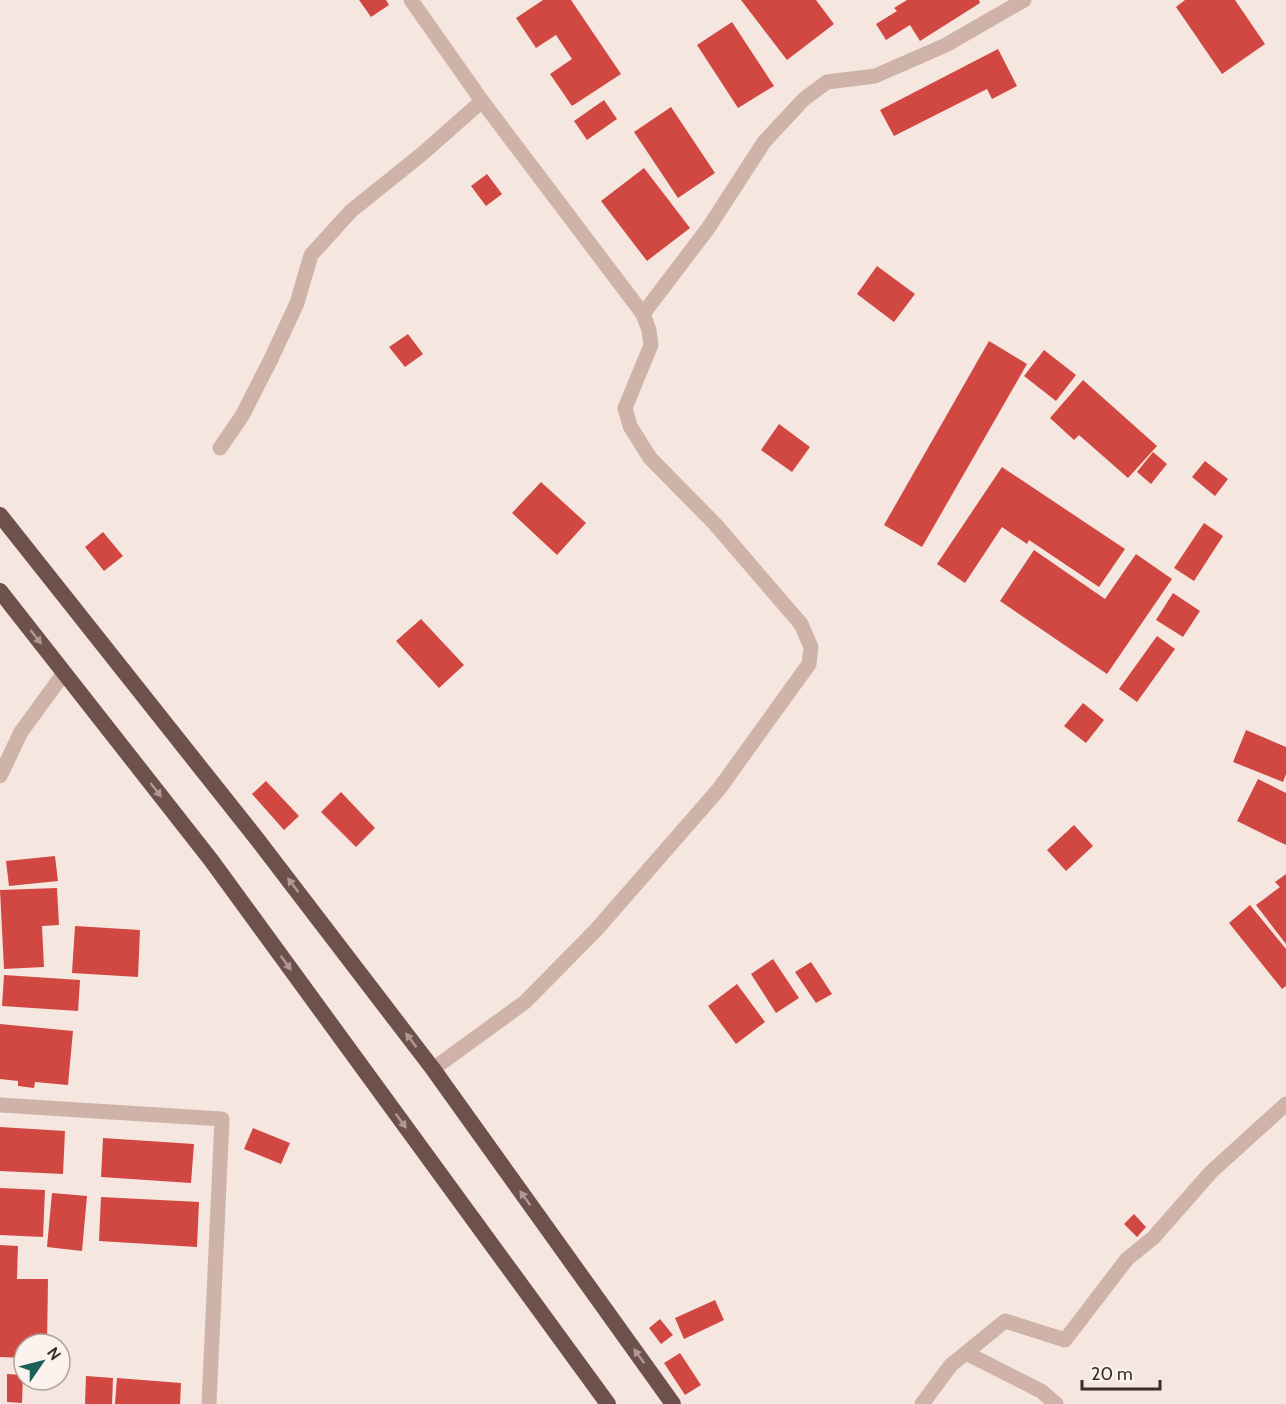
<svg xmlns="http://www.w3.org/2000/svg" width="1286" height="1404" font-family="Cabin,sans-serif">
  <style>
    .building { fill: #d14742 }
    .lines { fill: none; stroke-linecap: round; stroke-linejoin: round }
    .minor { stroke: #cfb3a9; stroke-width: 15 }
    .trunk { stroke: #6e504c; stroke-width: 16 }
    .oneway { fill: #ae9994 }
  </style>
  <rect width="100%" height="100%" fill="#f5e7df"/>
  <g class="building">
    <polygon points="359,0 386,0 389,5 371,17"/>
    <polygon points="543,0 571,0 621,74 572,106 550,74 572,59 556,35 536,48 516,18"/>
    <polygon points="741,0 816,0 834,24 787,60"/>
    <polygon points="907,0 979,0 980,3 920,41 910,25 886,40 876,24 897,11 894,8"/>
    <polygon points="1185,0 1235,0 1265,44 1222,74 1176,7"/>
    <polygon points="732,22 774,86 738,108 697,45"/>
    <polygon points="998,49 1017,86 992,99 987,89 894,136 880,110"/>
    <polygon points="604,100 617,119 587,140 574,121"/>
    <polygon points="671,107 715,173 678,198 634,132"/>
    <polygon points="644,168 690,228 647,261 601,201"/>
    <polygon points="487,174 502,194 486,206 471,186"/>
    <polygon points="877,266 915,294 894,322 857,294"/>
    <polygon points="408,334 423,354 405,367 389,347"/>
    <polygon points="989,341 1027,364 922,547 884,525"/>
    <polygon points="1044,350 1076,375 1056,401 1024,376"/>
    <polygon points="1083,380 1157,446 1128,478 1079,435 1074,440 1050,418"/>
    <polygon points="779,424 810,447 792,472 761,450"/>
    <polygon points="1153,452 1167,464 1151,484 1137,472"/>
    <polygon points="1205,461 1228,479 1215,496 1192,477"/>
    <polygon points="1002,467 1125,549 1099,587 1029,540 1027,544 1002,527 965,583 937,564"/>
    <polygon points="541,482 586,523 557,555 512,513"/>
    <polygon points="1204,523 1223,536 1194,581 1174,568"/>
    <polygon points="103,532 123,556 104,571 85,547"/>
    <polygon points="1034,550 1105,599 1136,554 1172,579 1107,674 1000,601"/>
    <polygon points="1173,593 1200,611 1183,637 1156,620"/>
    <polygon points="421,619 464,665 439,688 396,641"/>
    <polygon points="1157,636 1175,649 1137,702 1119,689"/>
    <polygon points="1083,703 1104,720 1086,743 1064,726"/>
    <polygon points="1246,730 1286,747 1286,774 1283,782 1233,762"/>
    <polygon points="1258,779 1286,793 1286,845 1237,821"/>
    <polygon points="266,781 299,816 284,830 252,794"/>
    <polygon points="341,792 375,828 356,847 321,812"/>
    <polygon points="1074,825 1093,846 1066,871 1047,850"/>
    <polygon points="55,856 58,881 9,886 6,861"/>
    <polygon points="1286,874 1286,944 1256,905 1280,887 1275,882"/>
    <polygon points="57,888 59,925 42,926 44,967 4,969 0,890"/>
    <polygon points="1250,905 1286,949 1286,986 1282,989 1229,923"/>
    <polygon points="75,926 140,930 138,977 72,973"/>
    <polygon points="773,959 799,998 776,1013 751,974"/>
    <polygon points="811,962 832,994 816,1003 795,972"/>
    <polygon points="4,975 80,980 78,1011 2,1006"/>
    <polygon points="737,984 765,1022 736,1044 708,1006"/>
    <polygon points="0,1024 73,1031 68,1085 35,1082 34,1088 18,1086 18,1081 0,1079"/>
    <polygon points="0,1127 65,1131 63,1174 0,1171"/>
    <polygon points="253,1128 290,1143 281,1164 244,1149"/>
    <polygon points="103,1138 194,1144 191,1183 101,1177"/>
    <polygon points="0,1188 45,1190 43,1237 0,1235"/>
    <polygon points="52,1193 87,1196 82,1251 47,1247"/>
    <polygon points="101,1197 199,1202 197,1247 99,1241"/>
    <polygon points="1134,1214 1146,1227 1137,1237 1124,1224"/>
    <polygon points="0,1245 18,1246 17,1279 48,1279 47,1344 24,1344 24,1358 0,1357"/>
    <polygon points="715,1300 724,1320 684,1339 675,1318"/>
    <polygon points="660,1319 673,1335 661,1344 649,1328"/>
    <polygon points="680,1353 701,1385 685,1395 664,1363"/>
    <polygon points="7,1374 23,1375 22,1403 7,1402"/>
    <polygon points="86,1376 113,1378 112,1404 85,1404"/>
    <polygon points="117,1378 181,1383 180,1404 115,1404"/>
  </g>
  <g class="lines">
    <g class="minor">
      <polyline points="411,0 482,101 643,314 649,330 651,345 625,408 630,426 650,458 715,524 801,624 811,647 809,664 719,789 596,930 525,1002 433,1069"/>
      <polyline points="643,314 709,227 764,142 804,99 827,82 875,76 946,45 1024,0"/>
      <polyline points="220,448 242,416 271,359 297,303 311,255 351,211 422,154 482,101"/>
      <polyline points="0,776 21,732 64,673"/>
      <polyline points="0,1105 222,1119 209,1404"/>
      <polyline points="966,1353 1041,1391 1056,1404"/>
      <polyline points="922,1404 951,1365 1005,1321 1065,1340 1127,1259 1153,1238 1211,1172 1286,1104"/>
    </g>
    <g class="trunk">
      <polyline points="0,515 257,839 433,1069 673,1404"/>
      <polyline points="0,591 211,860 608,1404"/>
    </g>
  </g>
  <defs><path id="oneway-solid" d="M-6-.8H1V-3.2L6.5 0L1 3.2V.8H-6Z" transform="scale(1.5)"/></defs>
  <g class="oneway">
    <use href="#oneway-solid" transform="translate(36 637) rotate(52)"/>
    <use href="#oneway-solid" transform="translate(156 790) rotate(52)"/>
    <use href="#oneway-solid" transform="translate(293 885) rotate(-127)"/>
    <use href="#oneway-solid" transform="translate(286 963) rotate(54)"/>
    <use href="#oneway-solid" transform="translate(411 1040) rotate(-127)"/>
    <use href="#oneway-solid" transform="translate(401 1121) rotate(54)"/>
    <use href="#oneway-solid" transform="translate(525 1198) rotate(-126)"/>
    <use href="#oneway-solid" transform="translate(639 1356) rotate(-126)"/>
  </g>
  <g transform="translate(42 1362) rotate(55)"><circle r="28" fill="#fcf2ed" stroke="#afa39f" stroke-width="1.5"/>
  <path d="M0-4.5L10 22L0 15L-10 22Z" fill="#1a6258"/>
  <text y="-9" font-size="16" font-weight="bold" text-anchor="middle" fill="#3c2c2a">N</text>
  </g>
  <path d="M1082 1380v9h78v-9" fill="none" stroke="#3c2c2a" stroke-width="3"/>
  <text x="1091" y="1380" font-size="18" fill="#3c2c2a" stroke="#fcf2ed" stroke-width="4.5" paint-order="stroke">20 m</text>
</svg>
